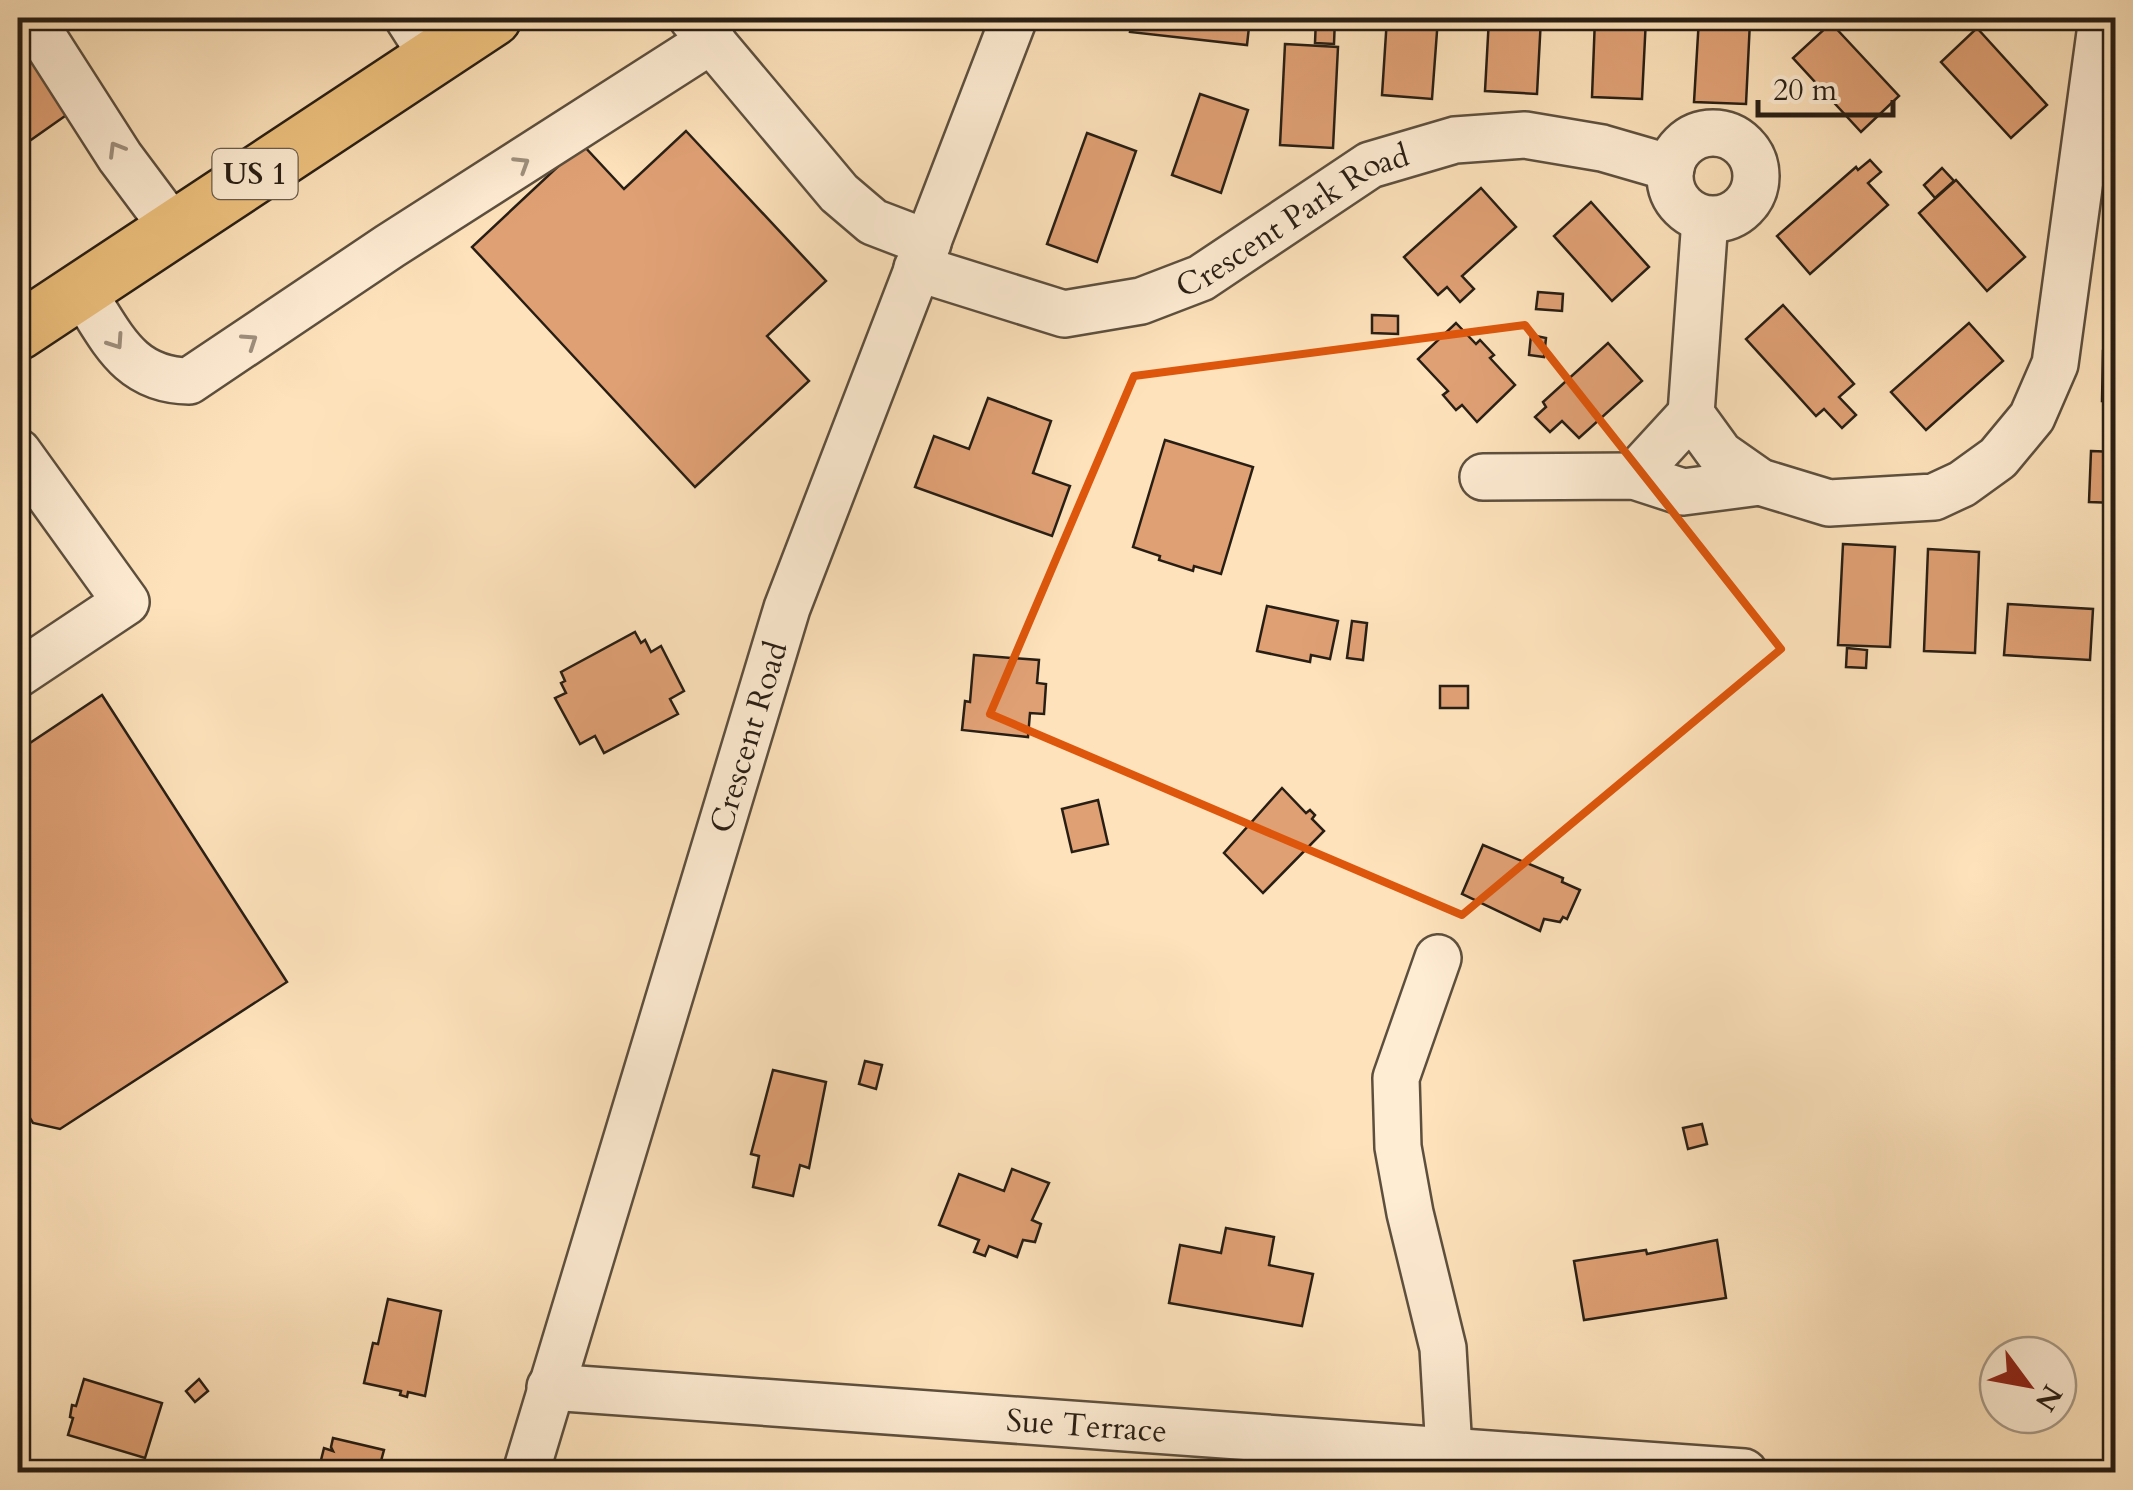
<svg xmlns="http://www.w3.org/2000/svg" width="2133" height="1490" font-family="Cardo,serif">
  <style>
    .building { fill: #dfa074; stroke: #281e14; stroke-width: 2.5 }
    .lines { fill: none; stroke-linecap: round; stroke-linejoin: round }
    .minor-casing { stroke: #5d4f3e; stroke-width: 50 }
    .major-casing { stroke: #281e14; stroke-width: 60 }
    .minor { stroke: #feecd3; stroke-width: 45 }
    .major { stroke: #eec17e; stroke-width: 55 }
    .oneway { stroke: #9e8f7d }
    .marked { fill: none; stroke: #de560c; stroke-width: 8; stroke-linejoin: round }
    .labels { text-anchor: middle; stroke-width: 8; stroke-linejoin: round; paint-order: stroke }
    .shield { fill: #feecd3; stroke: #685c4d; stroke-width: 2.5 }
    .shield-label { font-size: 30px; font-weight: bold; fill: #281e14 }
    .street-label { font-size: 32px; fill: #281e14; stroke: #feecd3 }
  </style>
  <rect width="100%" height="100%" fill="#fde2bb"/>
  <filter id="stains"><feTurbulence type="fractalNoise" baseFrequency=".002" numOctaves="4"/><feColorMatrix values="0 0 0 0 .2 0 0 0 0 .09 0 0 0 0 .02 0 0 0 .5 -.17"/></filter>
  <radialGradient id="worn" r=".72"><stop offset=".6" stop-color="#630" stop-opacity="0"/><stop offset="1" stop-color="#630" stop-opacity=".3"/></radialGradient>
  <g class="building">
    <polygon points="1132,18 1250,18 1247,45 1130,32"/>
    <polygon points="1316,18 1335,18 1334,44 1315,43"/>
    <polygon points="1387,18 1438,18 1432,99 1382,95"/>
    <polygon points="1489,18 1541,18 1537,94 1485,91"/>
    <polygon points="1595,18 1646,18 1642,99 1592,97"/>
    <polygon points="1699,18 1750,21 1746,104 1694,102"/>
    <polygon points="1831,23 1899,96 1861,132 1793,58"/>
    <polygon points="18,25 75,109 18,149"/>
    <polygon points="1977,28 2047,105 2011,138 1941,62"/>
    <polygon points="1285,44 1338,47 1333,148 1280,145"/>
    <polygon points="1200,94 1248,110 1221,193 1172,175"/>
    <polygon points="686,131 826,281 767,336 809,381 695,487 472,247 582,144 624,189"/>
    <polygon points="1087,133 1136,151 1097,262 1047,244"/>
    <polygon points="1870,160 1881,172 1868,183 1888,205 1810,274 1777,236 1856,167 1858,170"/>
    <polygon points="1942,168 1954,181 1935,198 1924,185"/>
    <polygon points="1956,180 2025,257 1987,291 1919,213"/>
    <polygon points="1481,188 1516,227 1462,276 1474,289 1460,302 1447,287 1438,295 1404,257"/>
    <polygon points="1591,202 1649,267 1612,301 1554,236"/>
    <polygon points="1538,292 1563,294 1562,311 1536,309"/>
    <polygon points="1783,305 1854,384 1839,397 1856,415 1842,428 1824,409 1816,416 1746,339"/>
    <polygon points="1372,315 1398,316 1398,334 1372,333"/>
    <polygon points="1456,323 1476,344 1480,340 1494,355 1490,358 1515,385 1477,422 1462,405 1456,410 1443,395 1448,391 1418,359"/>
    <polygon points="1969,323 2003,361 1926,430 1891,392"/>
    <polygon points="1531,335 1546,338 1544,357 1529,355"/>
    <polygon points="1608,343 1642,381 1579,438 1562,421 1550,432 1535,417 1546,407 1543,402"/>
    <polygon points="2103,351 2116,351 2116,402 2102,401"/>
    <polygon points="988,398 1051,421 1033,473 1070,486 1052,536 915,487 934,436 969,449"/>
    <polygon points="1165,440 1253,467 1221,574 1194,566 1193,571 1159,560 1160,556 1133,547"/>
    <polygon points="2091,451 2116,452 2116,503 2089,502"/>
    <polygon points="1843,544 1895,547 1890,647 1838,645"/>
    <polygon points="1928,549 1979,552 1975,653 1924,651"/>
    <polygon points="2008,604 2093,609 2090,660 2004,655"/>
    <polygon points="1267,606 1338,621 1330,659 1311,655 1310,662 1257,651"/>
    <polygon points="1352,621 1367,623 1363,660 1347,658"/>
    <polygon points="635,632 641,643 645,640 651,652 661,646 684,691 670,699 678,714 604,753 595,736 580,744 555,698 566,693 561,683 565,681 561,672"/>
    <polygon points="1847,648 1867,650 1866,668 1846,667"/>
    <polygon points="974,655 1039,660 1037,683 1046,684 1044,714 1030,713 1028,737 962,730 965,701 970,702"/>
    <rect x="1440" y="686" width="28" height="22"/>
    <polygon points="102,695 287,982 60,1129 33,1123 18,1099 18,751"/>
    <polygon points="1282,788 1306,813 1310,810 1315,815 1312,819 1324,831 1263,893 1224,853"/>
    <polygon points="1098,800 1108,844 1072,852 1062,809"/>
    <polygon points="1483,845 1563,878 1562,882 1580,890 1567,919 1563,917 1560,922 1544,919 1540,931 1462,894"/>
    <polygon points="865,1061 882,1065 876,1089 859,1084"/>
    <polygon points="773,1070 826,1082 809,1168 800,1165 793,1196 753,1187 759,1156 751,1154"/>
    <polygon points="1702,1124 1707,1144 1688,1149 1683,1128"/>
    <polygon points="1012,1169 1049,1183 1032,1220 1041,1224 1035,1242 1023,1240 1017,1257 989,1246 985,1256 974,1252 979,1240 939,1225 959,1174 1004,1191"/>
    <polygon points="1226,1228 1274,1237 1269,1265 1313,1274 1302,1326 1169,1303 1180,1245 1221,1253"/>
    <polygon points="1717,1240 1726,1298 1584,1320 1574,1261 1646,1250 1647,1254"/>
    <polygon points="388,1299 441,1311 425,1396 408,1392 407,1397 400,1395 401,1391 364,1383 373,1343 378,1344"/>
    <polygon points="84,1379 162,1403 145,1458 68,1435 73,1418 70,1417 72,1405 76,1406"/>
    <polygon points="199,1379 208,1391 195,1402 186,1391"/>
    <polygon points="333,1438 384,1450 378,1472 318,1472 324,1448 333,1451 331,1447"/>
  </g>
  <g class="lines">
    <g class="minor-casing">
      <g id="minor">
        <polyline points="31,18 120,157 173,228"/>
        <polyline points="408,18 433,57"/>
        <polyline points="692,18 839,193 873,222 928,243"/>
        <circle cx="1713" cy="176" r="43"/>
        <polyline points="1705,219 1691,414 1720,454 1760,482 1829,503 1934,497 1962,484 1998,458 2032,417 2055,364 2102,18"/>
        <path id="s1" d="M917,268L1064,314L1141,301L1201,278L1370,165L1455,140L1525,135L1602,148L1671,168"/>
        <path d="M81,290C112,336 127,380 189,381L390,246L712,40"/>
        <polyline points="18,452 126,602 18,674"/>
        <polyline points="1634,476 1691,414"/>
        <polyline points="1483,477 1634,476 1683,492 1760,482"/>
        <polyline points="1438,958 1396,1078 1398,1147 1410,1213 1443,1348 1449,1451"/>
        <path id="s2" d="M550,1387L1744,1472"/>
        <path id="s3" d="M526,1472L787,608L1014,18"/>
      </g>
    </g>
    <g class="major-casing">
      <polyline id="major" points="18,332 493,18"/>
    </g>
    <use href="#minor" class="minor"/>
    <use href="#major" class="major"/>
  </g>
  <defs><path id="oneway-chevron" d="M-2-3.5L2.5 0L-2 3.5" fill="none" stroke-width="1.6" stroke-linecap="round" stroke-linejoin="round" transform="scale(2.5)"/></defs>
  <g class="oneway">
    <use href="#oneway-chevron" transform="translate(116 149) rotate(-121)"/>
    <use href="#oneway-chevron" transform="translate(522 164) rotate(-32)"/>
    <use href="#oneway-chevron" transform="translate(250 341) rotate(-34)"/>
    <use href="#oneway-chevron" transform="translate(116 342) rotate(56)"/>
  </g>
  <path class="marked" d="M1525,325L1781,649L1462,915L990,714L1134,376Z"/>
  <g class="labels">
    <rect class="shield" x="212.5" y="149" width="85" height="50" rx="8"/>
    <g class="shield-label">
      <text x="255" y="184">US 1</text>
    </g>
    <g class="street-label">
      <text dy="11" stroke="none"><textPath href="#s1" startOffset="405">Crescent Park Road</textPath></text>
      <text dy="11" stroke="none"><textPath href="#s3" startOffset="768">Crescent Road</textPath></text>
      <text dy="11" stroke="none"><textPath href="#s2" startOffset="538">Sue Terrace</textPath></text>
    </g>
  </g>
  <rect width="2133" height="1490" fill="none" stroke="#fde2bb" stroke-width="60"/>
  <rect x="20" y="20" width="2093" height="1450" fill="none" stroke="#281e14" stroke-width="5"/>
  <rect x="30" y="30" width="2073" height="1430" fill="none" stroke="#281e14" stroke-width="2.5"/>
  <g transform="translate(2028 1385) rotate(122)"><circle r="48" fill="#feecd3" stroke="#a89a87" stroke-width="2.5"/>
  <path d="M0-8L18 38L0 25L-18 38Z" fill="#8f2418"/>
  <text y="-15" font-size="28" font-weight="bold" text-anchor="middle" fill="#281e14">N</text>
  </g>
  <path d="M1758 100v15h135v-15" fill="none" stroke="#281e14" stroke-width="5"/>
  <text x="1773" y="100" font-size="30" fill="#281e14" stroke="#feecd3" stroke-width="8" paint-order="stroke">20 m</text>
  <rect width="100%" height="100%" filter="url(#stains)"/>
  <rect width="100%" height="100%" fill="url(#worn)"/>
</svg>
